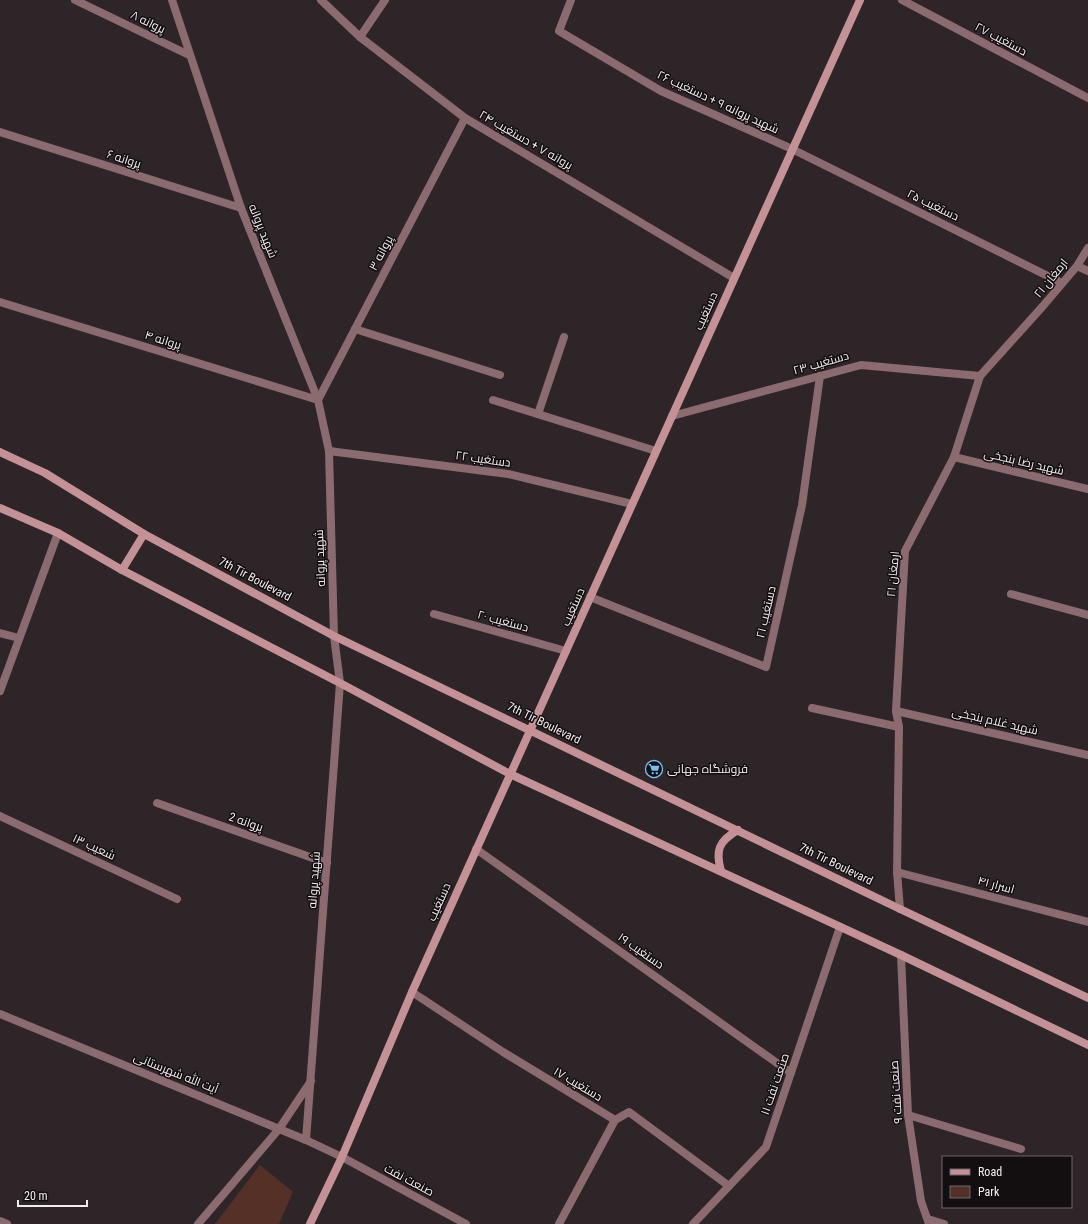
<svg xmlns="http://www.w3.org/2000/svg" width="1088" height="1224" font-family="'Roboto Condensed',Cairo,sans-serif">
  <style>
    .green { fill: #553027 }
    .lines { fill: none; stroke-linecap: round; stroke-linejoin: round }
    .minor { stroke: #8b6b6f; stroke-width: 8 }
    .tertiary { stroke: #8b6b6f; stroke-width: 8 }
    .secondary { stroke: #c49197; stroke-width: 8 }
    .labels { text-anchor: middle; stroke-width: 3; stroke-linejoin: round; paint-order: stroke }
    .street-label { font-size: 12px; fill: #f2ecef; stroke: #130f11 }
    .poi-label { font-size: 12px; fill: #f2ecef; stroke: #130f11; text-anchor: start }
  </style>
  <rect width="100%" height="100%" fill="#2e2529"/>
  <polygon class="green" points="260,1165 293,1192 279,1224 215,1224"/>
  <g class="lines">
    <g class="minor">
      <polyline points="75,0 189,55"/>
      <polyline points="321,0 360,37 465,118 734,278"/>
      <polyline points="571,0 559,31 661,91 792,149 1062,283"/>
      <polyline points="902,0 1088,98"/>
      <polyline points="360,37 385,0"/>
      <polyline points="0,132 241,208"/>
      <polyline points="1077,266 1088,271"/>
      <polyline points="0,302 318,400 465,118"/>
      <polyline points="355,329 500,375"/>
      <polyline points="493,400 656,451"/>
      <polyline points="538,414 564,337"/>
      <polyline points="672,416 861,365 980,376"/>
      <polyline points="329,451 508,474 632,504"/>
      <polyline points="954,457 1088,489"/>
      <polyline points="1011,594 1088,615"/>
      <polyline points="590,597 766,667 802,505 820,376"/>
      <polyline points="434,614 566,651"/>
      <polyline points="0,633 19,638"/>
      <polyline points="0,691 58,533"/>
      <polyline points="812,708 899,727"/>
      <polyline points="896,711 1088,755"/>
      <polyline points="157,803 327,863"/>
      <polyline points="0,816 177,899"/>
      <polyline points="476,849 791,1073"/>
      <polyline points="897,872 1088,922"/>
      <polyline points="900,909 897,872 899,727 896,711 905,551 954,457 980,376 1043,306 1077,266 1088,248"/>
      <polyline points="901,955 908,1115 921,1201 929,1224"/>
      <polyline points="412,992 503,1052 615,1120 629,1112 729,1186"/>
      <polyline points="908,1115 1021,1149"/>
      <polyline points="928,1219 944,1224"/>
      <polyline points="0,1221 7,1224"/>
      <polyline points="198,1224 279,1129 311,1081"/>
      <polyline points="559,1224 615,1120"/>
      <polyline points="693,1224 766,1147 840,927"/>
    </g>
    <g class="tertiary">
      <polyline points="172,0 241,208 318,400 329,451 334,636 340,683 306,1140"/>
      <polyline points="0,1014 306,1140 342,1157 466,1224"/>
    </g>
    <g class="secondary">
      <polyline points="0,452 45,473 144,534 334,636 900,909 1088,998"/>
      <polyline points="0,508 58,533 122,570 340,683 510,774 901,955 1088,1045"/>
      <polyline points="122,570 144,534"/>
      <path d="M721,871C715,850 719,841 738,830"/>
      <polyline points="310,1224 342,1157 412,992 860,0"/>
    </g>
  </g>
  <defs>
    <g id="supermarket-ring" transform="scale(0.9)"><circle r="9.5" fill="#130f11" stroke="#70c2f4" stroke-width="1.5"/><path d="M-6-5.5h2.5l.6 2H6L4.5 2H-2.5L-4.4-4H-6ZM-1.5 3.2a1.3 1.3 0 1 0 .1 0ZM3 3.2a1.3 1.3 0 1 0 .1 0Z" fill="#70c2f4"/></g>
  </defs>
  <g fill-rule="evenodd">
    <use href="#supermarket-ring" x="654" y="769"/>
  </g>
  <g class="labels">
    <g class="street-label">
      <text transform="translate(148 22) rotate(26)" y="4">پروانه ۸</text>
      <text transform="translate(1001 39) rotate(28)" y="4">دستغیب ۲۷</text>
      <text transform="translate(718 102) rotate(25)" y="4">شهید پروانه ۹ + دستغیب ۲۶</text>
      <text transform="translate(526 140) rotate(30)" y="4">پروانه ۷ + دستغیب ۲۴</text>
      <text transform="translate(124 159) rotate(18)" y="4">پروانه ۶</text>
      <text transform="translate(933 205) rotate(26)" y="4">دستغیب ۲۵</text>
      <text transform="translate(263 231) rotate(68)" y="4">شهید پروانه</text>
      <text transform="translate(381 253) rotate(-62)" y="4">پروانه ۳</text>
      <text transform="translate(1051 278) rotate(-51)" y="4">ارمغان ۲۱</text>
      <text transform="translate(706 311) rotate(-66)" y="4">دستغیب</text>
      <text transform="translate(163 340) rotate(17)" y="4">پروانه ۴</text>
      <text transform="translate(821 363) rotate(-16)" y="4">دستغیب ۲۳</text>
      <text transform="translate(483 459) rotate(8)" y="4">دستغیب ۲۲</text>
      <text transform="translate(1024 462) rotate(13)" y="4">شهید رضا بنجخی</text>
      <text transform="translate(320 558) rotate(-92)" y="4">شهید پروانه</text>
      <text transform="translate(893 574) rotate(-85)" y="4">ارمغان ۲۱</text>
      <text transform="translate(255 579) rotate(28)" y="4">7th Tir Boulevard</text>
      <text transform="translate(573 607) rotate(-66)" y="4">دستغیب</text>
      <text transform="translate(766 612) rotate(-77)" y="4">دستغیب ۲۱</text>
      <text transform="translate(503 621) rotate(15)" y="4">دستغیب ۲۰</text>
      <text transform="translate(995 721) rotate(13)" y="4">شهید غلام بنجخی</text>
      <text transform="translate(544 723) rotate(26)" y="4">7th Tir Boulevard</text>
      <text transform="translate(246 822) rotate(19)" y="4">پروانه 2</text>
      <text transform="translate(94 847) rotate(25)" y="4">شعیب ۱۳</text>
      <text transform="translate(836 864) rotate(26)" y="4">7th Tir Boulevard</text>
      <text transform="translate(314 880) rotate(-86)" y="4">شهید پروانه</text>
      <text transform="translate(996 885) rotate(15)" y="4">اسرار ۴۱</text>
      <text transform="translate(439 902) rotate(-66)" y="4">دستغیب</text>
      <text transform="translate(641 951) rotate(35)" y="4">دستغیب ۱۹</text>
      <text transform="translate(176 1073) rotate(22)" y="4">آیت الله شهرستانی</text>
      <text transform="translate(578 1084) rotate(31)" y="4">دستغیب ۱۷</text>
      <text transform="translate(775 1084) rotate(-71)" y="4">صنعت نفت ۱۱</text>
      <text transform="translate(896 1092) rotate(-94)" y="4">صنعت نفت ۹</text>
      <text transform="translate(409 1180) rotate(28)" y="4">صنعت نفت</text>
    </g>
    <g class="poi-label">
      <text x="667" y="773">فروشگاه جهانی</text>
    </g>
  </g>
  <rect x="942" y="1156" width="130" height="52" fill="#130f11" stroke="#6c676a"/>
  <rect x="950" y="1169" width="20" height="6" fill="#c49197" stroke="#6c676a"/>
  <text x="978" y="1176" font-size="12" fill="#f2ecef">Road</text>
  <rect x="950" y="1186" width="20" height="12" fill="#553027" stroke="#6c676a"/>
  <text x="978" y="1196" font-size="12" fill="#f2ecef">Park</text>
  <path d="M18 1200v6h69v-6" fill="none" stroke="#f2ecef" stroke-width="2"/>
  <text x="24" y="1200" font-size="12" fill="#f2ecef" stroke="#130f11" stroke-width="3" paint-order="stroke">20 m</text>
</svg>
